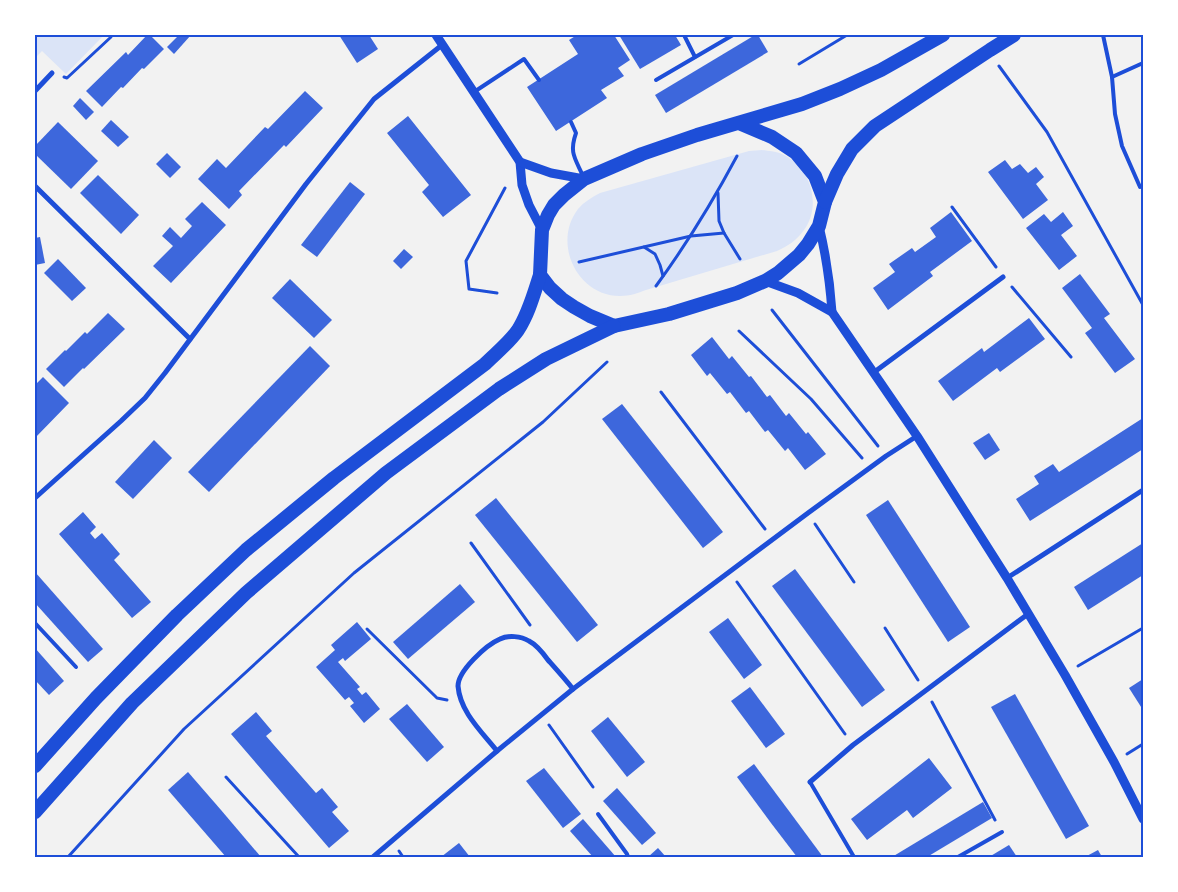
<svg xmlns="http://www.w3.org/2000/svg" width="1178" height="892" font-family="Commissioner,sans-serif">
  <style>
    .green { fill: #dbe4f7 }
    .building { fill: #3d67dc }
    .lines { fill: none; stroke-linecap: round; stroke-linejoin: round }
    .path { stroke: #1d4ed8; stroke-width: 3 }
    .service { stroke: #1d4ed8; stroke-width: 4 }
    .minor { stroke: #1d4ed8; stroke-width: 5 }
    .tertiary { stroke: #1d4ed8; stroke-width: 9 }
    .trunk { stroke: #1d4ed8; stroke-width: 14 }
    .neatline { fill: none; stroke: #1d4ed8; stroke-width: 2 }
  </style>
  <rect width="100%" height="100%" fill="#f2f2f2"/>
  <g class="green">
    <polygon points="35,35 102,35 103,36 66,74 42,51 35,58"/>
    <path d="M762,150C769,151 777,151 784,155C811,168 822,205 804,230C797,240 788,246 777,251L646,290C638,293 630,296 620,296C577,296 552,243 578,209C584,202 592,197 600,193L749,151Z"/>
  </g>
  <g class="building">
    <polygon points="147,35 150,35 164,49 144,69 142,68 123,88 121,87 102,107 86,91 126,52 128,55"/>
    <polygon points="179,35 191,35 174,54 167,47"/>
    <polygon points="339,35 369,35 378,49 357,63"/>
    <polygon points="577,35 614,35 630,60 618,68 624,76 601,90 607,98 556,131 527,87 578,54 569,40"/>
    <polygon points="619,35 675,35 681,45 640,69"/>
    <polygon points="755,35 758,35 768,52 666,113 655,95"/>
    <polygon points="305,91 323,108 286,147 284,145 239,191 242,195 229,209 198,179 217,159 226,168 265,127 268,129"/>
    <polygon points="80,98 94,112 86,120 73,106"/>
    <polygon points="408,116 471,195 443,217 422,192 429,185 387,133"/>
    <polygon points="111,120 129,137 118,147 101,131"/>
    <polygon points="58,122 98,161 71,189 35,154 35,146"/>
    <polygon points="167,153 181,167 170,178 156,164"/>
    <polygon points="1005,160 1012,169 1020,164 1028,173 1036,167 1044,177 1036,184 1048,200 1023,219 988,172"/>
    <polygon points="98,175 139,215 121,234 80,193"/>
    <polygon points="350,182 365,194 317,257 301,245"/>
    <polygon points="202,202 226,225 171,283 153,266 173,246 162,236 170,227 181,238 192,226 185,219"/>
    <polygon points="951,212 972,241 930,272 933,276 888,310 873,288 895,272 889,264 912,248 915,252 936,237 930,228"/>
    <polygon points="1063,212 1073,226 1061,235 1077,256 1059,270 1026,228 1044,214 1051,222"/>
    <polygon points="40,237 45,263 35,265 35,238"/>
    <polygon points="404,249 413,257 401,269 393,261"/>
    <polygon points="58,259 86,288 72,301 44,273"/>
    <polygon points="1080,274 1110,314 1104,318 1135,359 1115,373 1085,333 1092,328 1062,288"/>
    <polygon points="290,279 332,320 314,338 272,298"/>
    <polygon points="108,313 125,329 84,369 83,368 64,387 46,369 65,350 66,351 85,332 87,334"/>
    <polygon points="1029,318 1045,339 1000,372 997,368 953,401 938,381 982,348 984,352"/>
    <polygon points="712,337 729,359 732,356 749,377 751,376 767,397 770,395 786,416 789,413 806,434 808,432 826,454 805,470 788,448 785,451 768,430 765,432 749,411 746,413 730,392 727,394 710,373 707,376 691,355"/>
    <polygon points="310,346 330,366 209,492 188,472"/>
    <polygon points="43,377 69,403 35,438 35,381 37,383"/>
    <polygon points="622,404 723,532 703,548 602,419"/>
    <polygon points="1143,418 1143,449 1030,521 1016,499 1039,484 1034,476 1053,464 1059,472"/>
    <polygon points="989,433 1000,450 985,460 973,443"/>
    <polygon points="154,440 172,458 133,499 115,482"/>
    <polygon points="496,498 598,625 577,642 475,515"/>
    <polygon points="888,500 970,627 948,642 866,515"/>
    <polygon points="83,512 96,527 90,533 95,539 102,533 120,554 114,560 151,602 132,618 59,534"/>
    <polygon points="1143,543 1143,575 1088,610 1074,587"/>
    <polygon points="795,569 885,690 862,707 772,586"/>
    <polygon points="35,572 103,649 88,662 35,603"/>
    <polygon points="460,584 475,602 408,659 393,642"/>
    <polygon points="728,618 762,665 744,679 709,632"/>
    <polygon points="357,622 371,639 345,661 343,658 338,662 360,687 357,689 362,695 366,692 380,709 364,723 350,706 354,703 349,697 345,700 316,667 335,650 331,645"/>
    <polygon points="35,648 64,681 49,695 35,680"/>
    <polygon points="1143,679 1143,710 1129,688"/>
    <polygon points="750,687 785,734 766,748 731,701"/>
    <polygon points="1015,694 1089,826 1066,839 991,707"/>
    <polygon points="407,704 444,747 427,762 389,719"/>
    <polygon points="256,712 272,731 266,736 316,793 322,788 338,807 332,812 349,831 329,848 231,734"/>
    <polygon points="608,717 645,762 627,777 591,731"/>
    <polygon points="929,758 952,788 913,818 907,810 867,840 851,819"/>
    <polygon points="754,764 789,811 823,857 797,857 771,823 737,777"/>
    <polygon points="544,768 581,814 563,828 526,781"/>
    <polygon points="188,772 221,810 261,857 226,857 168,790"/>
    <polygon points="617,788 656,833 642,845 603,801"/>
    <polygon points="983,802 992,818 927,857 892,857"/>
    <polygon points="583,819 616,857 593,857 570,831"/>
    <polygon points="459,843 470,857 441,857"/>
    <polygon points="1009,845 1017,857 989,857"/>
    <polygon points="658,848 666,857 648,857"/>
    <polygon points="1098,850 1102,857 1085,857"/>
  </g>
  <g class="lines">
    <g class="path">
      <polyline points="799,64 847,35"/>
      <polyline points="999,66 1047,132 1143,305"/>
      <polyline points="64,77 67,78 111,37 110,35"/>
      <polyline points="718,193 719,221 724,233 740,259"/>
      <polyline points="952,207 996,267"/>
      <polyline points="644,247 655,254 660,265 663,276"/>
      <polyline points="579,262 691,236 724,233"/>
      <path d="M656,286C686,245 713,201 737,156"/>
      <polyline points="1012,287 1071,357"/>
      <polyline points="497,293 469,289 466,261 505,188"/>
      <polyline points="772,310 878,446"/>
      <polyline points="739,331 811,399 862,458"/>
      <polyline points="661,392 765,529"/>
      <polyline points="815,524 854,582"/>
      <polyline points="471,543 530,625"/>
      <polyline points="737,582 845,734"/>
      <polyline points="885,628 918,680"/>
      <polyline points="367,629 437,698 447,700"/>
      <polyline points="1078,666 1143,628"/>
      <polyline points="932,702 995,820"/>
      <polyline points="549,725 593,787"/>
      <polyline points="1127,754 1143,744"/>
      <polyline points="226,777 299,857"/>
      <polyline points="399,851 403,857"/>
      <polyline points="68,857 184,729 354,573 543,422 607,362"/>
    </g>
    <g class="service">
      <polyline points="684,35 695,57"/>
      <polyline points="1103,35 1112,77 1115,114 1122,146 1140,187"/>
      <polyline points="1112,77 1143,63"/>
      <polyline points="656,80 733,35"/>
      <polyline points="474,92 524,59 539,80"/>
      <path d="M571,122L576,133C569,153 575,158 583,176"/>
      <polyline points="35,623 76,667"/>
      <polyline points="810,782 854,857"/>
      <polyline points="598,814 627,854 628,857"/>
      <polyline points="958,857 1002,832"/>
    </g>
    <g class="minor">
      <polyline points="35,91 52,73"/>
      <polyline points="35,186 190,339"/>
      <polyline points="873,373 1003,277"/>
      <polyline points="35,498 121,421 145,398 165,373 306,184 374,99 442,45"/>
      <polyline points="1007,578 1143,490"/>
      <path d="M497,751C482,732 460,712 458,686C458,671 486,645 500,639C508,635 521,636 529,641C537,645 543,653 548,660C556,669 565,679 573,689"/>
      <polyline points="810,782 853,745 1028,614"/>
      <polyline points="373,857 497,751 573,689 808,513 886,456 917,436"/>
    </g>
    <g class="tertiary">
      <polyline points="436,35 520,162 522,185 529,205 542,230"/>
      <polyline points="520,162 551,173 584,179"/>
      <path d="M819,226C826,255 830,282 832,312"/>
      <polyline points="765,281 798,293 832,312 917,436 1007,578 1065,675 1114,762 1143,819"/>
    </g>
    <g class="trunk">
      <polyline points="739,123 772,137 796,153 815,176 825,202 819,226 808,244 799,255 778,273 765,281 737,293 669,314 614,326 590,316 574,307 562,299 550,288 540,275 542,230 548,215 554,205 564,195 584,179 642,154 697,135 802,104 840,89 881,70 943,35"/>
      <polyline points="825,202 837,174 852,149 875,126 990,50 1014,35"/>
      <path d="M35,766L96,698L177,615L246,550L334,478L485,364C496,353 509,343 518,330C529,313 534,293 540,275"/>
      <polyline points="35,812 132,703 246,593 386,473 499,389 546,359 614,326"/>
    </g>
  </g>
  <rect width="1178" height="892" fill="none" stroke="#ffffff" stroke-width="72"/>
  <rect x="36" y="36" width="1106" height="820" class="neatline"/>
</svg>
